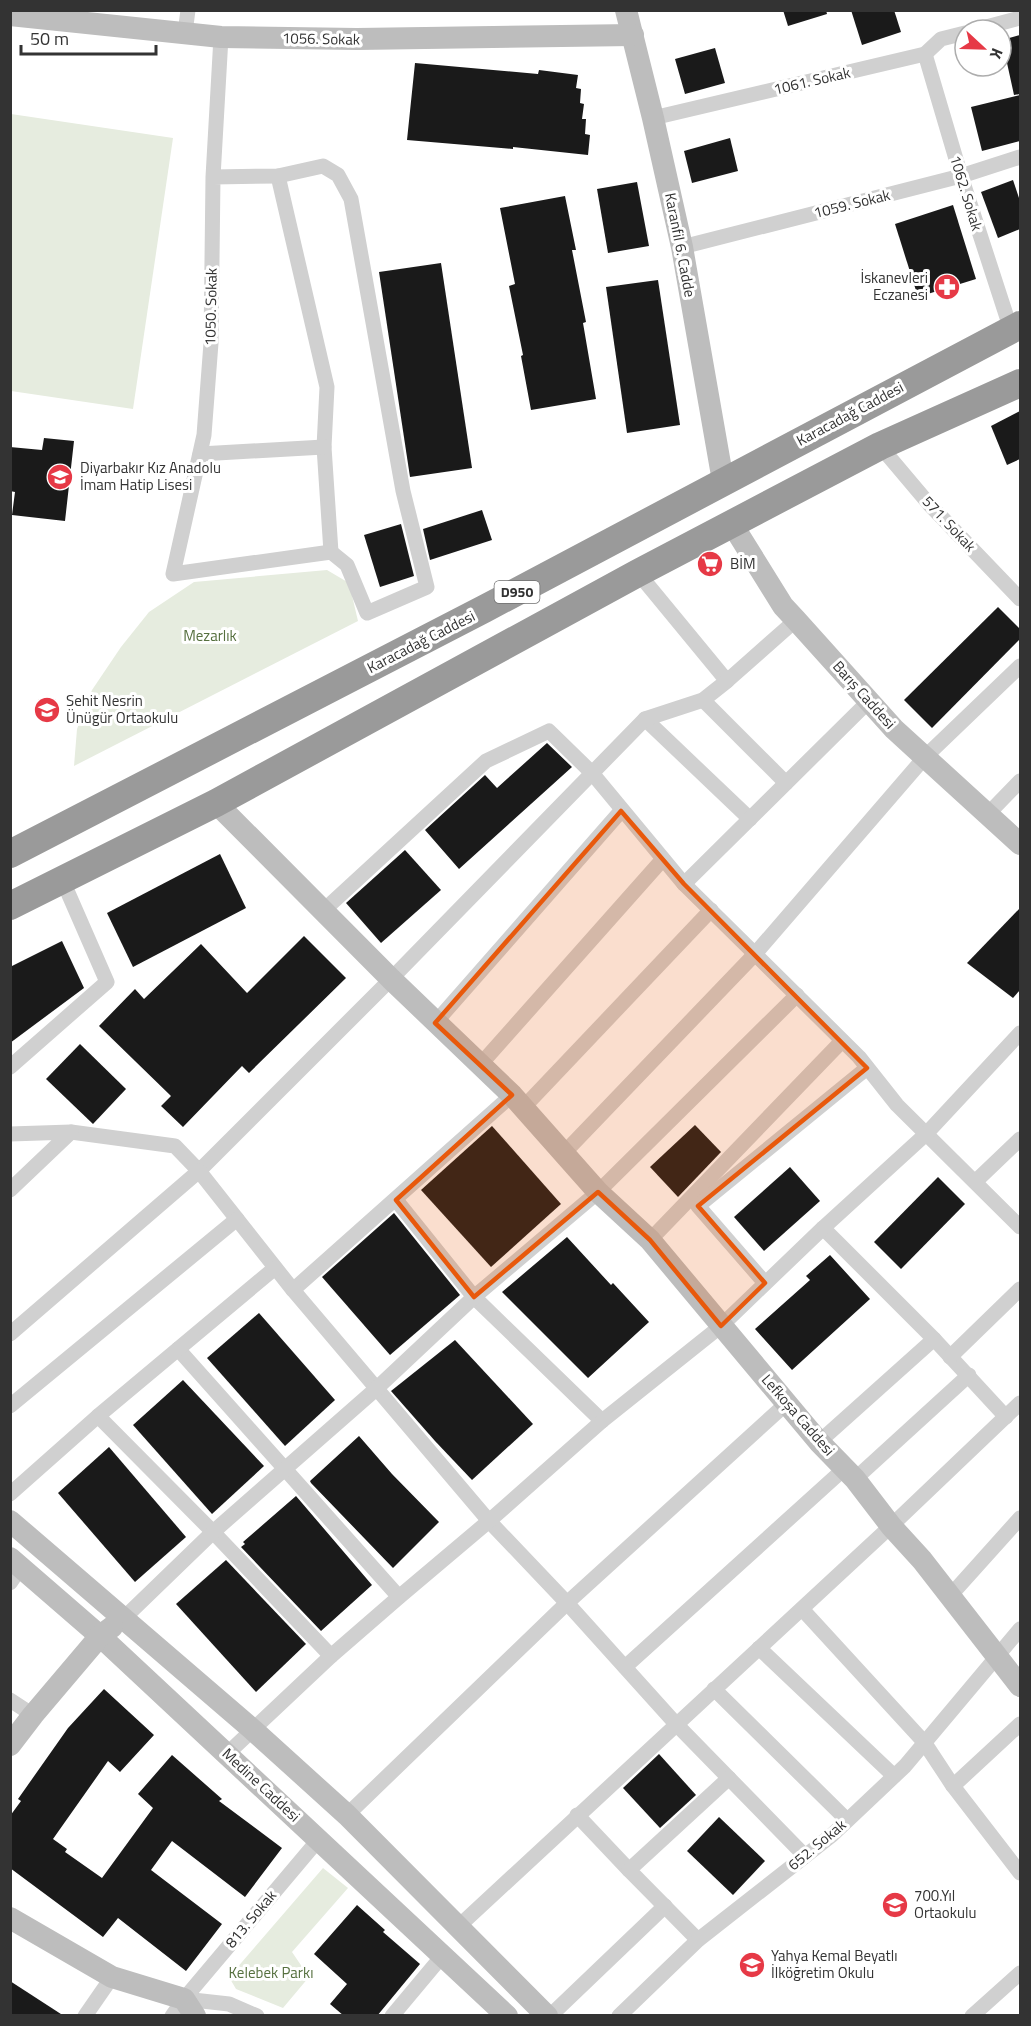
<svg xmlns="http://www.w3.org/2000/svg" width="1031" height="2026" font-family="'Titillium Web',sans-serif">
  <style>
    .green { fill: #e6ecdf }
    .building { fill: #1a1a1a }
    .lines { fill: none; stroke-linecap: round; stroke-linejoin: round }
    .street { stroke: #d0d0d0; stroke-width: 15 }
    .secondary { stroke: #bdbdbd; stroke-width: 22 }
    .highway { stroke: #9a9a9a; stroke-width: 28 }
    .marked { fill: #e8590c; fill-opacity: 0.2; stroke: #e8590c; stroke-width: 4.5; stroke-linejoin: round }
    .labels { text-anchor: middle; stroke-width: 6; stroke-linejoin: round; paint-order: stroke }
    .shield { fill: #fff; stroke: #707070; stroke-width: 1.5 }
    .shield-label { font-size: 14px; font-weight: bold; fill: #333 }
    .street-label { font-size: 15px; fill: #333; stroke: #fff }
    .poi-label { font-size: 15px; fill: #333; stroke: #fff; text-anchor: start }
    .park-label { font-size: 15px; fill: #56703f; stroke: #fff }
  </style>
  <rect width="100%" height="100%" fill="#fff"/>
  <g class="green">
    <polygon points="11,114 173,138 133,409 11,391"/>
    <polygon points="327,570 349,583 358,621 74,766 77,729 92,690 121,647 149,612 194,582"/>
    <polygon points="323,1868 348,1888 292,1952 309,1977 283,2008 236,1989 229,1977"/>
  </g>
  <g class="building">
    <polygon points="783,10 826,10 827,14 788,26"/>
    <polygon points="851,10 894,10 901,32 862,45"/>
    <polygon points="1020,35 1020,94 1014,95 1002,40"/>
    <polygon points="715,48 725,83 685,94 675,59"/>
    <polygon points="415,63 538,74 539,70 578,75 576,88 581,89 580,103 584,104 582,119 586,119 585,134 590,135 588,155 513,147 513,149 407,140"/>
    <polygon points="1020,95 1020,141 982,151 971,107"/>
    <polygon points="730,138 738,171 692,183 684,151"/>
    <polygon points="1013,180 1020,201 1020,229 998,238 981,192"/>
    <polygon points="637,182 649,246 608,253 597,189"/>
    <polygon points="565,196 576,250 572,250 586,322 583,323 596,399 531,410 521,356 523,355 509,286 515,284 500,208"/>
    <polygon points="953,205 976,279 918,297 895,224"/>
    <polygon points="441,263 472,468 410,477 379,272"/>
    <polygon points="658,280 680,425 627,433 606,287"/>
    <polygon points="1020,411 1020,459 1007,465 991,426"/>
    <polygon points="44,438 74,441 65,521 12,515 15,492 10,491 10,447 42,450"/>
    <polygon points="482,510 492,540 430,560 423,529"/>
    <polygon points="401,524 414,576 380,587 364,535"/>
    <polygon points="998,607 1020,629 1020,639 932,728 904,700"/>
    <polygon points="547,743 572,767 459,869 425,830 485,775 497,788"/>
    <polygon points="405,850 441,890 381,943 346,903"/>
    <polygon points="220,854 246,908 133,967 107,913"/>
    <polygon points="1020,908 1020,990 1013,998 967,963"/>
    <polygon points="304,936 346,978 249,1073 242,1066 183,1127 161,1106 171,1096 99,1026 135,989 144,999 201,944 247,993"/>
    <polygon points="62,941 84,988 10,1043 10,967"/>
    <polygon points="80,1044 126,1089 93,1124 46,1079"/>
    <polygon points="695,1125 721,1152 678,1197 650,1167"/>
    <polygon points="492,1126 561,1204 491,1267 421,1190"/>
    <polygon points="790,1167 820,1201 764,1251 734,1217"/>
    <polygon points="938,1177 965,1204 901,1269 874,1242"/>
    <polygon points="394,1213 460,1295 390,1355 322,1277"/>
    <polygon points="567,1237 611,1285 613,1283 649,1322 588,1378 502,1292"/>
    <polygon points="830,1255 870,1299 792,1370 755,1329 810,1280 806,1276"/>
    <polygon points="259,1313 335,1400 285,1446 207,1358"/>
    <polygon points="455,1340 533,1424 472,1480 435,1441 391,1391"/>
    <polygon points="183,1380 264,1466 212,1514 133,1425"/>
    <polygon points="359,1436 392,1474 439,1522 393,1568 311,1483 310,1481"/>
    <polygon points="109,1447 186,1537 135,1582 58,1493"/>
    <polygon points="296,1496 372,1585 321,1631 241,1547 245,1544 243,1542"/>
    <polygon points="226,1560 306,1644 256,1692 176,1604"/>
    <polygon points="104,1689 154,1735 120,1772 108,1761 53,1839 67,1849 65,1852 102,1878 153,1808 138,1794 172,1755 222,1799 219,1801 282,1848 245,1897 172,1841 151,1870 222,1924 186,1971 118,1918 103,1937 10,1868 10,1816 21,1801 18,1799 68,1728"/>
    <polygon points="659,1754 696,1795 660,1828 623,1788"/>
    <polygon points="719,1817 765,1861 733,1895 687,1851"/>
    <polygon points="357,1905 385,1930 383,1932 420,1964 377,2016 344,2016 330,2004 347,1984 314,1954"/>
    <polygon points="10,1981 64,2016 10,2016"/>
  </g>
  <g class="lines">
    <g class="street">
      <polyline points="975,30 1020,18"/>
      <polyline points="185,33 188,10"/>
      <polyline points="925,54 961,176 1011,330"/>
      <polyline points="653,118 925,54 941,39 965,33"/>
      <polyline points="278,176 327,387 324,447 331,552"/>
      <polyline points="213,177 278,176 323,166 338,175 351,199 403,491 427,587 367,613 347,565 331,552 173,574 204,435 211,343 213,177 221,37"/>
      <polyline points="682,247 961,176 1020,157"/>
      <polyline points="880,446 929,504 1020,599"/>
      <polyline points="200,454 324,447"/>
      <polyline points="638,573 727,681"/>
      <polyline points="703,700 786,783"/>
      <polyline points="645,719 750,819"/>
      <polyline points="987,815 1020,781"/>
      <polyline points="684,884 869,701"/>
      <polyline points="323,911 486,761 549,731 592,773 684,884 755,954 925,757 1020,666"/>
      <polyline points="435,1023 621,811"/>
      <polyline points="480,1065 663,859"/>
      <polyline points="10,1067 107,982 62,879"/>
      <polyline points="523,1108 711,910"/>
      <polyline points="71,1132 175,1146 199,1171 391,979 645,719 703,700 727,681 796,620"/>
      <polyline points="10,1134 71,1132 10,1190"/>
      <polyline points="564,1153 755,954 859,1057 897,1105 1020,1227"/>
      <polyline points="976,1181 1020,1139"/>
      <polyline points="396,1200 474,1297 602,1421"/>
      <polyline points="823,1228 934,1339 1006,1417"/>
      <polyline points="650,1240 842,1041"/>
      <polyline points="765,1283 698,1206 867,1068"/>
      <polyline points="293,1290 512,1095"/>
      <polyline points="10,1334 199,1171 293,1290 489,1521 567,1603 676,1724 805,1856"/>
      <polyline points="178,1349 399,1597"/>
      <polyline points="950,1357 1020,1289"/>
      <polyline points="10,1406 237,1219"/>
      <polyline points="98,1416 213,1532 331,1656"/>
      <polyline points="819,1442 934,1339"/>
      <polyline points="855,1479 969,1375"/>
      <polyline points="10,1494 98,1416 275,1268"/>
      <polyline points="10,1583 21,1567"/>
      <polyline points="950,1596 1020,1518"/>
      <polyline points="802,1609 924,1742 953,1786 1020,1873"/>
      <polyline points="123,1619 213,1532 376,1389 474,1297 598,1192 797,995"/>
      <polyline points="759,1648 894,1776"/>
      <polyline points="625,1667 845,1468"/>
      <polyline points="714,1689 847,1820"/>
      <polyline points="10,1700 33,1715"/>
      <polyline points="227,1754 331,1656 399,1597 489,1521 602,1421 721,1326 823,1228 926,1134 1020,1033"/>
      <polyline points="953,1786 1020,1724"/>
      <polyline points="347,1815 567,1603 787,1403"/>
      <polyline points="577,1815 629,1870"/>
      <polyline points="458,1927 891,1526 1020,1403"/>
      <polyline points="698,1940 629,1870 729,1778"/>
      <polyline points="184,1999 229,2004 257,2016"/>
      <polyline points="85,2016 112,1977"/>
      <polyline points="172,2016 184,1999 319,1839"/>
      <polyline points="392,2016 443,1955"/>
      <polyline points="550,2016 665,1906"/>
      <polyline points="619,2016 698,1940 832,1835 905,1766 1020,1629"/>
      <polyline points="972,2016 1020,1973"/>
    </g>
    <g class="secondary">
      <polyline points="626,10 653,118 682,247 723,481"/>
      <polyline points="10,15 221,37 357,39 633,35"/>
      <polyline points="732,524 783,606 796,620 894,729 1020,844"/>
      <polyline points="216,803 391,979 512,1095 598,1192 650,1240 819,1442 855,1479 891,1526 922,1560 1020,1686"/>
      <polyline points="10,1521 253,1730 347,1815 547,2016"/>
      <polyline points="10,1558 100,1636 507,2016"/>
      <polyline points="10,1745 33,1715 100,1636 112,1627"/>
      <polyline points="10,1918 112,1977 184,1999 195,2016"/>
    </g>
    <g class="highway">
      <polyline points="10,854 484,609 1020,325"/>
      <polyline points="10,906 216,803 638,573 880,446 1020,383"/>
    </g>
  </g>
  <path class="marked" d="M621,811L684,884L867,1068L698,1206L765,1283L721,1326L650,1240L598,1192L474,1297L396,1200L512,1095L435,1023Z"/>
  <defs>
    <g id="pharmacy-disc" transform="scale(1.35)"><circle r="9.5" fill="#e63946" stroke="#fff"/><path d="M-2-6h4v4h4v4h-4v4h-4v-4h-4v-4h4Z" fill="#fff"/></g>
    <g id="school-disc" transform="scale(1.35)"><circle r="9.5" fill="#e63946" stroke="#fff"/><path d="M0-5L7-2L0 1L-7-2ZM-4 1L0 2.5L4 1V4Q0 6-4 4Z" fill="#fff"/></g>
    <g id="supermarket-disc" transform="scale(1.35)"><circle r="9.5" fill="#e63946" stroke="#fff"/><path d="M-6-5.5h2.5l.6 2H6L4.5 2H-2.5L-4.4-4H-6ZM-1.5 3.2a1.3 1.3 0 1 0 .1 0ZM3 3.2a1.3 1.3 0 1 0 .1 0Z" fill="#fff"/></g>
  </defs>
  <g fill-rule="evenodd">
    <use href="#pharmacy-disc" x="947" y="287"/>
    <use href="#school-disc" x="60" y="477"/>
    <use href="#supermarket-disc" x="710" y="564"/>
    <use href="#school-disc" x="47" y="710"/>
    <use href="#school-disc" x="895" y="1905"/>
    <use href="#school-disc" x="752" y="1965"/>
  </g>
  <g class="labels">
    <rect class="shield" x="494.5" y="581" width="45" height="22" rx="4.5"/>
    <g class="shield-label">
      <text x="517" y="597">D950</text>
    </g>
    <g class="street-label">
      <text transform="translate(321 39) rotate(1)" y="5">1056. Sokak</text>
      <text transform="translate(812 81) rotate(-13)" y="5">1061. Sokak</text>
      <text transform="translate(966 193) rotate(73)" y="5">1062. Sokak</text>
      <text transform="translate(852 204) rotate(-14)" y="5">1059. Sokak</text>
      <text transform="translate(680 245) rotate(79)" y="5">Karanfil 6. Cadde</text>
      <text transform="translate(211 307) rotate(-89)" y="5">1050. Sokak</text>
      <text transform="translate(850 414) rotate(-28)" y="5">Karacadağ Caddesi</text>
      <text transform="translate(949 524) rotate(47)" y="5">571. Sokak</text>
      <text transform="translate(421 642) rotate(-27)" y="5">Karacadağ Caddesi</text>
      <text transform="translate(864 695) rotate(48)" y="5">Barış Caddesi</text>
      <text transform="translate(798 1415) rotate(49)" y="5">Lefkoşa Caddesi</text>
      <text transform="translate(261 1785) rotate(43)" y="5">Medine Caddesi</text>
      <text transform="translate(817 1845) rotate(-40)" y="5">652. Sokak</text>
      <text transform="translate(251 1919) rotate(-50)" y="5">813. Sokak</text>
    </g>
    <g class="poi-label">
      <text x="928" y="283" text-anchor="end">İskanevleri<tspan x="928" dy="17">Eczanesi</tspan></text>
      <text x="80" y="473">Diyarbakır Kız Anadolu<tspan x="80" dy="17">İmam Hatip Lisesi</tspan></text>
      <text x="730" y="569">BİM</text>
      <text x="66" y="706">Şehit Nesrin<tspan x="66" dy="17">Ünügür Ortaokulu</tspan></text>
      <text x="914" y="1901">700.Yıl<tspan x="914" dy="17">Ortaokulu</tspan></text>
      <text x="771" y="1961">Yahya Kemal Beyatlı<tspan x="771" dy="17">İlköğretim Okulu</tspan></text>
    </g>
    <g class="park-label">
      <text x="210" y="641">Mezarlık</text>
      <text x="271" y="1978">Kelebek Parkı</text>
    </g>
  </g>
  <rect width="1031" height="2026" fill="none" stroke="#333333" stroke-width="24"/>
  <g transform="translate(983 48) rotate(112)"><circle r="28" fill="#ffffff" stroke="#adadad" stroke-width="1.5"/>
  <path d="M0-4.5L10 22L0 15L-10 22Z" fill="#e63946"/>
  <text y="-9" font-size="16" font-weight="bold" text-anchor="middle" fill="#333333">K</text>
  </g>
  <path d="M21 45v9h135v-9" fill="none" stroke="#333333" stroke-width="3"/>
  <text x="30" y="45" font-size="18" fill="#333333" stroke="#ffffff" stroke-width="4.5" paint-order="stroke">50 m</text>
</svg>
